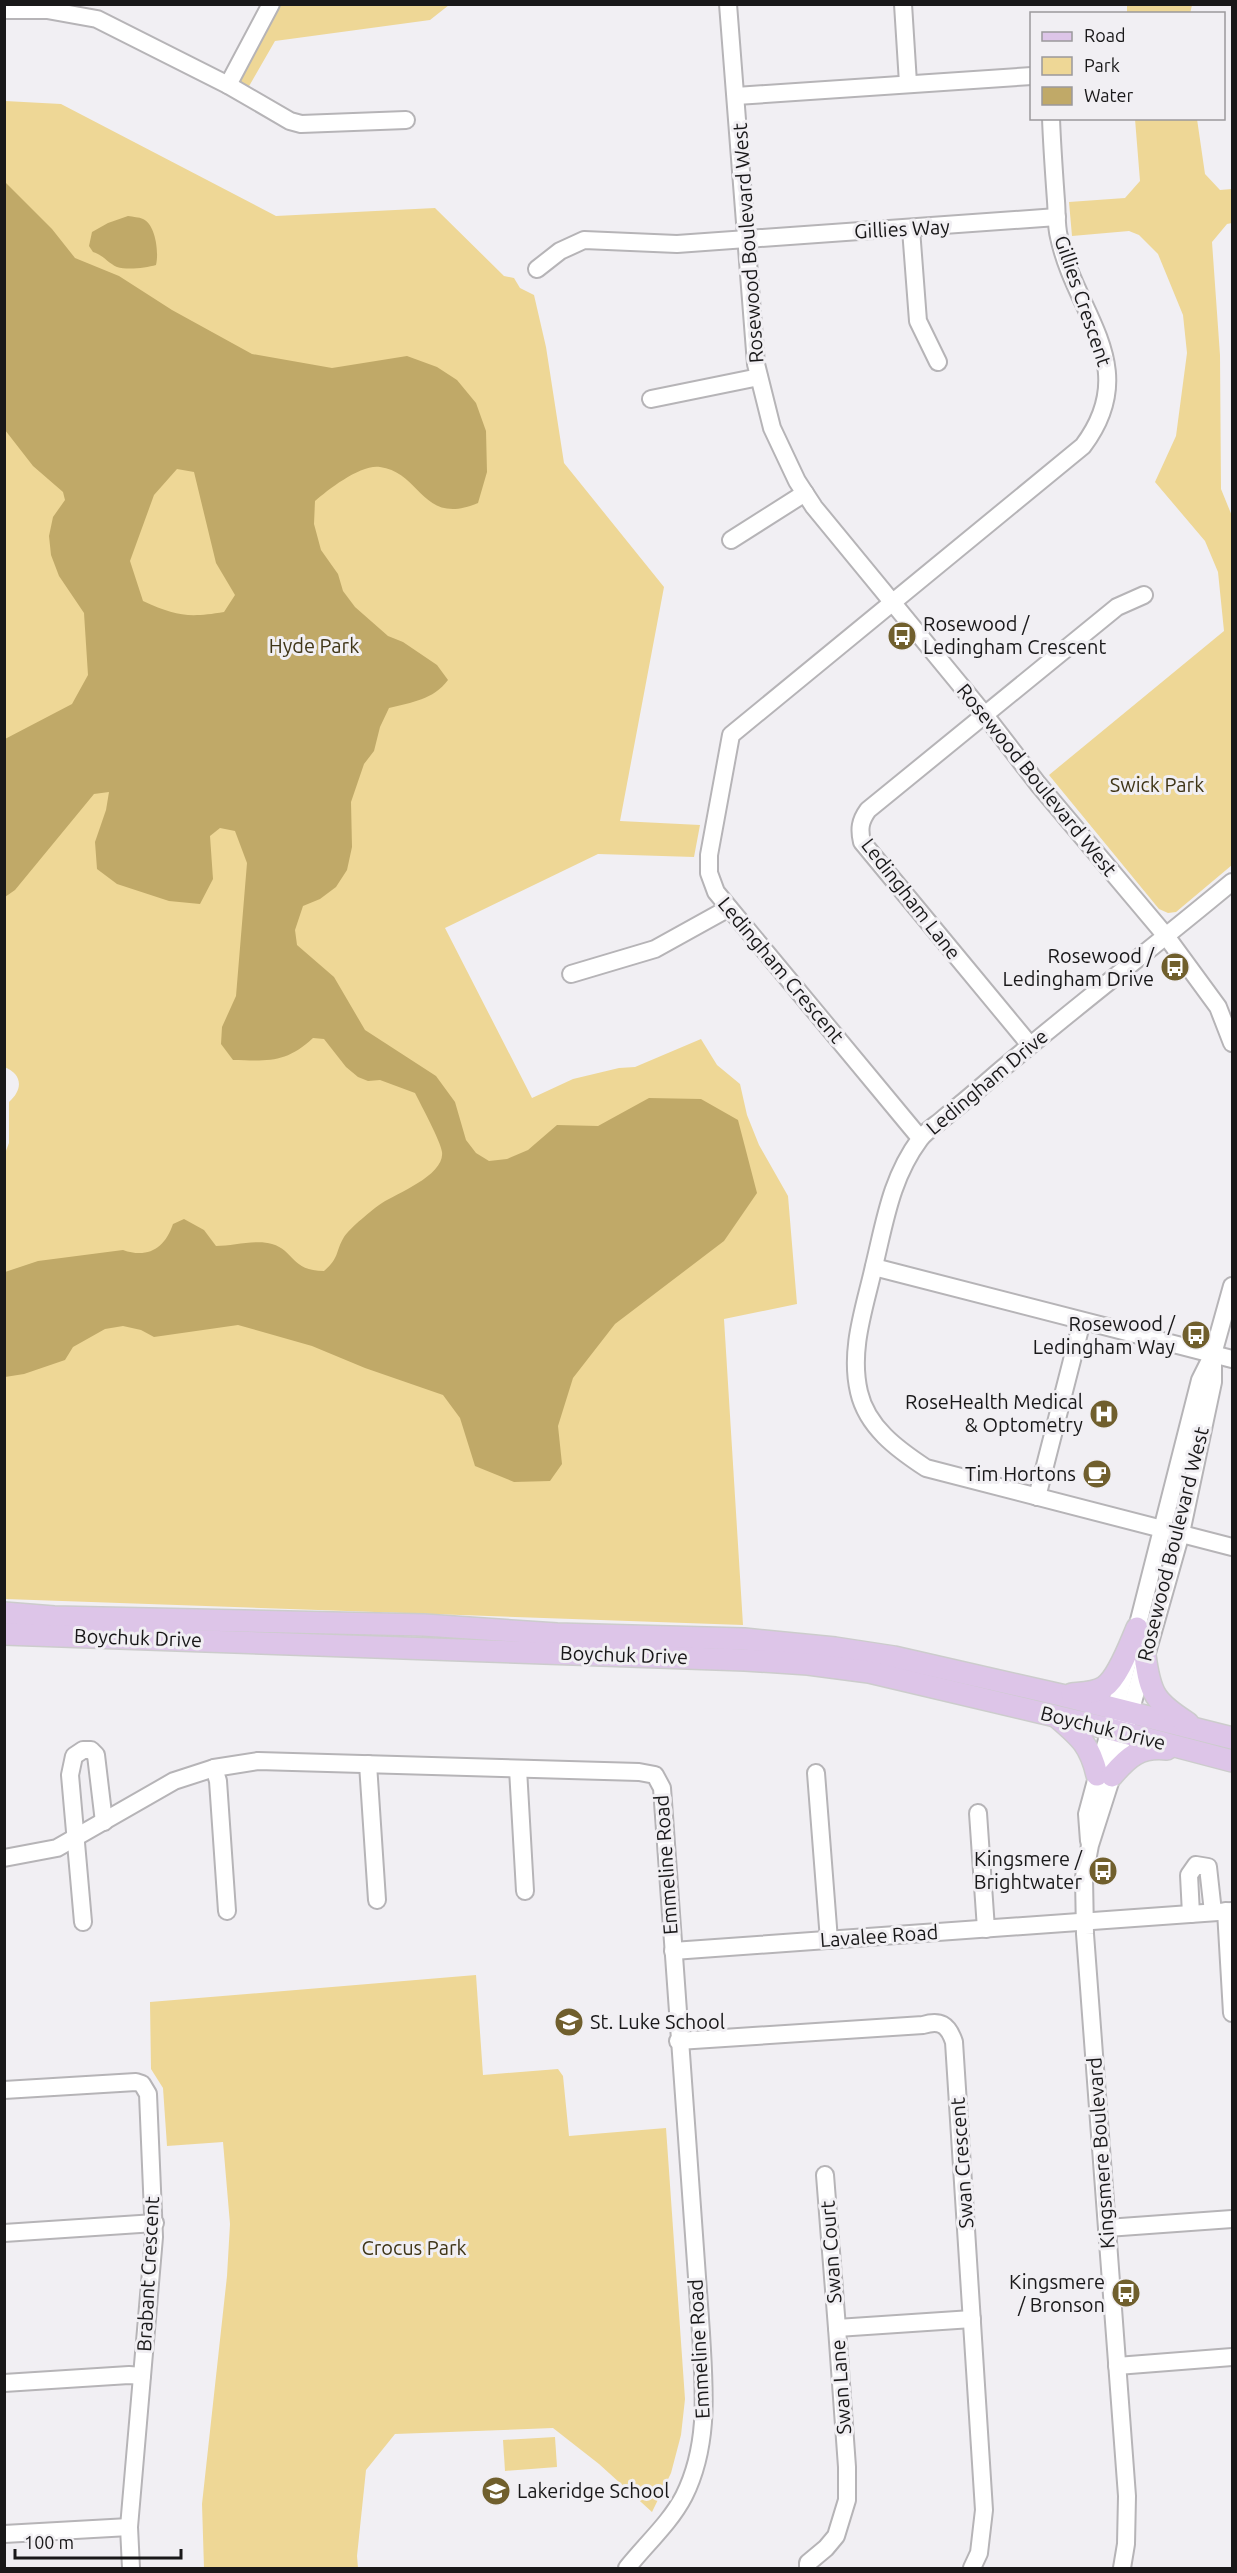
<svg xmlns="http://www.w3.org/2000/svg" width="1237" height="2573" font-family="Ubuntu,sans-serif">
  <style>
    .green { fill: #eed796 }
    .water { fill: #c0a968; fill-rule: evenodd }
    .lines { fill: none; stroke-linecap: round; stroke-linejoin: round }
    .minor-casing { stroke: #b6b4b7; stroke-width: 20 }
    .major-casing { stroke: #ccc; stroke-width: 24 }
    .minor { stroke: #fff; stroke-width: 16 }
    .major { stroke: #ddc5e8; stroke-width: 21 }
    .labels { text-anchor: middle; stroke-width: 6; stroke-linejoin: round; paint-order: stroke }
    .street-label { font-size: 20px; fill: #191819; stroke: #f1eff3 }
    .poi-label { font-size: 20px; fill: #191819; stroke: #f1eff3; text-anchor: end }
    .park-label { font-size: 20px; fill: #3f3517; stroke: #f1eff3 }
  </style>
  <rect width="100%" height="100%" fill="#f1eff3"/>
  <g class="green">
    <polygon points="271,5 449,5 430,20 275,41 244,95 228,85"/>
    <polygon points="1127,5 1127,4 1192,5 1190,14 1127,13"/>
    <path d="M5,101L61,104L276,216L435,208L504,276L514,278L520,288L534,295L546,347L564,463L664,587L620,821L700,825L694,857L598,854L445,928L532,1098L573,1079L619,1068L635,1067L701,1039L717,1065L740,1084L747,1115L759,1145L788,1196L797,1304L724,1319L743,1625L5,1599L4,1156L9,1143V1102C23,1090 23,1074 4,1067Z"/>
    <polygon points="1135,119 1197,119 1205,174 1220,190 1232,189 1232,223 1227,224 1212,242 1220,355 1221,489 1232,516 1232,865 1176,912 1168,913 1159,909 1049,775 1224,631 1218,572 1205,541 1155,482 1176,436 1187,353 1183,315 1158,254 1139,235 1129,231 1072,236 1069,202 1125,198 1140,181"/>
    <polygon points="476,1975 483,2075 558,2069 563,2076 569,2136 666,2128 685,2399 681,2435 671,2473 652,2512 599,2464 553,2428 395,2434 366,2470 357,2556 358,2568 204,2568 202,2504 227,2276 230,2224 223,2142 167,2146 163,2088 151,2069 150,2002"/>
    <polygon points="555,2437 557,2467 505,2471 503,2440"/>
  </g>
  <g class="water">
    <path d="M5,182L52,229L75,258L119,276L172,310L252,354L332,368L407,356L437,367L457,380L476,403L486,431L487,472L478,503C422,527 421,472 380,467C361,464 329,489 315,501L314,524L321,550L338,574L343,591L355,607L388,636L403,642L437,665L448,680C433,700 412,702 389,708L380,727L374,751L364,764L351,802L352,847L347,870L336,887L320,899L303,906L295,930L297,945L334,977L365,1030L436,1076L455,1102L466,1140L476,1153L489,1161L507,1159L528,1150L557,1125L598,1126L649,1098L701,1099L738,1120L757,1193L724,1241L615,1324L573,1378L558,1426L562,1464L550,1481L514,1482L475,1466L460,1418L443,1395L365,1368L312,1346L238,1325L154,1337L141,1330L123,1326L105,1329L73,1347L65,1360L24,1374L5,1377V1272L38,1261L123,1250C148,1259 165,1248 173,1224L184,1219L204,1230L216,1246C233,1246 257,1239 272,1244C294,1250 291,1271 324,1271C340,1257 335,1252 344,1237C350,1228 373,1209 382,1203C398,1193 445,1175 442,1152C441,1142 421,1105 415,1093L380,1080L368,1081L358,1077L346,1067L324,1039L313,1038C286,1063 269,1061 233,1060L221,1044L222,1027L236,996L247,863L235,831L220,828L210,836L213,879L200,904L169,901L117,884L97,869L95,842L106,810L109,792L94,794L15,890L5,897V739L72,704L88,675L84,613L59,576L51,555L49,536L53,517L65,500L63,492L33,466L5,430ZM177,469L194,472L216,563L235,595L224,612C188,618 176,616 143,601L130,561L154,495Z"/>
    <path d="M128,216C133,217 139,217 143,219C156,225 159,253 156,265C146,268 127,270 117,267C108,263 103,255 93,252L89,246L92,232L108,223Z"/>
  </g>
  <g class="lines">
    <g class="minor-casing">
      <g id="minor">
        <polyline points="728,4 756,364 772,428 797,481 814,507 985,715 1038,784 1166,936 1218,1007 1232,1043"/>
        <polyline points="903,4 908,83"/>
        <polyline points="4,10 47,10 97,19 228,85 271,4"/>
        <polyline points="228,85 290,121 301,124 406,120"/>
        <polyline points="736,96 1032,76"/>
        <polyline points="911,229 918,321 938,362"/>
        <polyline points="537,269 560,251 584,240 677,244 1057,217"/>
        <polyline points="651,399 759,377"/>
        <polyline points="731,540 805,493"/>
        <path d="M1232,882C1154,947 1074,1008 996,1074C979,1089 961,1104 944,1118C936,1125 926,1131 920,1139C891,1178 885,1221 874,1266C865,1307 849,1349 859,1392C867,1427 897,1449 926,1468L1232,1547"/>
        <polyline points="571,974 655,949 729,908"/>
        <path d="M1030,1045L862,842C859,829 860,821 868,810L1117,607L1144,595"/>
        <path d="M920,1138L716,892L709,873V855L731,735L1083,446C1143,366 1075,314 1059,237C1056,226 1057,213 1056,201C1054,173 1052,146 1051,118"/>
        <polyline points="874,1267 1232,1359"/>
        <polyline points="1037,1497 1082,1321"/>
        <polyline points="368,1764 377,1900"/>
        <polyline points="214,1768 218,1781 227,1911"/>
        <polyline points="518,1769 525,1891"/>
        <polyline points="816,1773 829,1940"/>
        <polyline points="978,1813 986,1929"/>
        <polyline points="1089,1841 1087,1814 1137,1628 1200,1380 1213,1354 1232,1286"/>
        <path d="M4,1858L57,1848L174,1781L214,1768L258,1761L639,1772L655,1775L662,1788L701,2333C704,2388 710,2444 684,2496C670,2523 646,2544 627,2568"/>
        <polyline points="1226,1911 1232,2013"/>
        <polyline points="1191,1914 1189,1875 1196,1865 1208,1867 1213,1912"/>
        <polyline points="83,1922 70,1775 74,1756 83,1750 91,1750 96,1755 104,1822"/>
        <polyline points="673,1951 1232,1911"/>
        <path d="M678,2041L923,2025C940,2020 948,2024 954,2042L984,2510L979,2553L972,2568"/>
        <polyline points="4,2090 136,2082 142,2084 148,2094 154,2237 129,2527 131,2568"/>
        <polyline points="825,2175 837,2328"/>
        <polyline points="1107,2228 1232,2219"/>
        <polyline points="4,2233 155,2223"/>
        <polyline points="1117,2366 1232,2357"/>
        <polyline points="4,2383 129,2375 142,2376"/>
        <polyline points="4,2534 129,2527"/>
        <polyline points="808,2568 808,2563 826,2548 836,2536 847,2500 847,2467 837,2328 972,2319"/>
        <polyline points="1122,2568 1126,2544 1127,2496 1085,1934 1084,1877 1090,1845 1112,1776 1181,1533 1213,1382 1213,1354"/>
      </g>
    </g>
    <g class="major-casing">
      <g id="major">
        <polyline points="4,1613 54,1617 424,1625 557,1634 744,1639 835,1648 894,1657 1061,1695 1232,1738"/>
        <polyline points="4,1634 745,1660 808,1664 869,1672 1110,1729 1232,1761"/>
        <path d="M1145,1655C1150,1694 1155,1702 1188,1723"/>
        <path d="M1072,1694C1082,1693 1095,1693 1104,1687C1118,1678 1130,1644 1137,1628"/>
        <path d="M1058,1718C1080,1737 1090,1745 1097,1775"/>
        <path d="M1112,1776C1128,1757 1140,1746 1167,1749"/>
      </g>
    </g>
    <use href="#minor" class="minor"/>
    <use href="#major" class="major"/>
  </g>
  <defs>
    <g id="bus-disc" transform="scale(1.5)"><circle r="9.5" fill="#705f2d" stroke="#f1eff3"/><path d="M-5-6H5V4H4V6H2V4H-2V6H-4V4H-5ZM-3.5-4V0h7V-4ZM-3.5 1.2v1.5H-2V1.2ZM2 1.2v1.5H3.5V1.2Z" fill="#fff"/></g>
    <g id="hospital-disc" transform="scale(1.5)"><circle r="9.5" fill="#705f2d" stroke="#f1eff3"/><path d="M-5-5h3v3.5h4V-5h3V5h-3V1.5h-4V5h-3Z" fill="#fff"/></g>
    <g id="cafe-disc" transform="scale(1.5)"><circle r="9.5" fill="#705f2d" stroke="#f1eff3"/><path d="M-5.5-4.5H6V0H3Q3 3.5 0 3.5H-2.5Q-5.5 3.5-5.5 0ZM3-3.2v2h1.7v-2ZM-6 4.5H4V6H-6Z" fill="#fff"/></g>
    <g id="school-disc" transform="scale(1.5)"><circle r="9.5" fill="#705f2d" stroke="#f1eff3"/><path d="M0-5L7-2L0 1L-7-2ZM-4 1L0 2.5L4 1V4Q0 6-4 4Z" fill="#fff"/></g>
  </defs>
  <g fill-rule="evenodd">
    <use href="#bus-disc" x="902" y="636"/>
    <use href="#bus-disc" x="1175" y="967"/>
    <use href="#bus-disc" x="1196" y="1335"/>
    <use href="#hospital-disc" x="1104" y="1414"/>
    <use href="#cafe-disc" x="1097" y="1474"/>
    <use href="#bus-disc" x="1103" y="1871"/>
    <use href="#school-disc" x="569" y="2022"/>
    <use href="#bus-disc" x="1126" y="2293"/>
    <use href="#school-disc" x="496" y="2491"/>
  </g>
  <g class="labels">
    <g class="street-label">
      <text transform="translate(902 229) rotate(-3)" y="7">Gillies Way</text>
      <text transform="translate(748 243) rotate(-94)" y="7">Rosewood Boulevard West</text>
      <text transform="translate(1083 301) rotate(71)" y="7">Gillies Crescent</text>
      <text transform="translate(1037 780) rotate(51)" y="7">Rosewood Boulevard West</text>
      <text transform="translate(911 899) rotate(52)" y="7">Ledingham Lane</text>
      <text transform="translate(781 970) rotate(50)" y="7">Ledingham Crescent</text>
      <text transform="translate(987 1082) rotate(-40)" y="7">Ledingham Drive</text>
      <text transform="translate(1173 1544) rotate(-76)" y="7">Rosewood Boulevard West</text>
      <text transform="translate(138 1638) rotate(2)" y="7">Boychuk Drive</text>
      <text transform="translate(624 1655) rotate(2)" y="7">Boychuk Drive</text>
      <text transform="translate(1103 1728) rotate(14)" y="7">Boychuk Drive</text>
      <text transform="translate(666 1865) rotate(-94)" y="7">Emmeline Road</text>
      <text transform="translate(879 1936) rotate(-4)" y="7">Lavalee Road</text>
      <text transform="translate(1101 2153) rotate(-94)" y="7">Kingsmere Boulevard</text>
      <text transform="translate(962 2163) rotate(-94)" y="7">Swan Crescent</text>
      <text transform="translate(831 2252) rotate(-94)" y="7">Swan Court</text>
      <text transform="translate(148 2274) rotate(-87)" y="7">Brabant Crescent</text>
      <text transform="translate(699 2349) rotate(-93)" y="7">Emmeline Road</text>
      <text transform="translate(841 2387) rotate(-94)" y="7">Swan Lane</text>
    </g>
    <g class="poi-label">
      <text x="923" y="631" text-anchor="start">Rosewood /<tspan x="923" dy="23">Ledingham Crescent</tspan></text>
      <text x="1154" y="963">Rosewood /<tspan x="1154" dy="23">Ledingham Drive</tspan></text>
      <text x="1175" y="1331">Rosewood /<tspan x="1175" dy="23">Ledingham Way</tspan></text>
      <text x="1083" y="1409">RoseHealth Medical<tspan x="1083" dy="23">&amp; Optometry</tspan></text>
      <text x="1076" y="1481">Tim Hortons</text>
      <text x="1082" y="1866">Kingsmere /<tspan x="1082" dy="23">Brightwater</tspan></text>
      <text x="590" y="2029" text-anchor="start">St. Luke School</text>
      <text x="1105" y="2289">Kingsmere<tspan x="1105" dy="23">/ Bronson</tspan></text>
      <text x="517" y="2498" text-anchor="start">Lakeridge School</text>
    </g>
    <g class="park-label">
      <text x="314" y="653">Hyde Park</text>
      <text x="1157" y="792">Swick Park</text>
      <text x="414" y="2255">Crocus Park</text>
    </g>
  </g>
  <rect width="1237" height="2573" fill="none" stroke="#191819" stroke-width="12"/>
  <rect x="1030" y="12" width="195" height="108" fill="#f1eff3" stroke="#9b999c" stroke-width="1.5"/>
  <rect x="1042" y="32" width="30" height="9" fill="#ddc5e8" stroke="#9b999c" stroke-width="1.5"/>
  <text x="1084" y="42" font-size="18" fill="#191819">Road</text>
  <rect x="1042" y="57" width="30" height="18" fill="#eed796" stroke="#9b999c" stroke-width="1.5"/>
  <text x="1084" y="72" font-size="18" fill="#191819">Park</text>
  <rect x="1042" y="87" width="30" height="18" fill="#c0a968" stroke="#9b999c" stroke-width="1.5"/>
  <text x="1084" y="102" font-size="18" fill="#191819">Water</text>
  <path d="M15 2549v9h166v-9" fill="none" stroke="#191819" stroke-width="3"/>
  <text x="24" y="2549" font-size="18" fill="#191819" stroke="#f1eff3" stroke-width="4.5" paint-order="stroke">100 m</text>
</svg>
